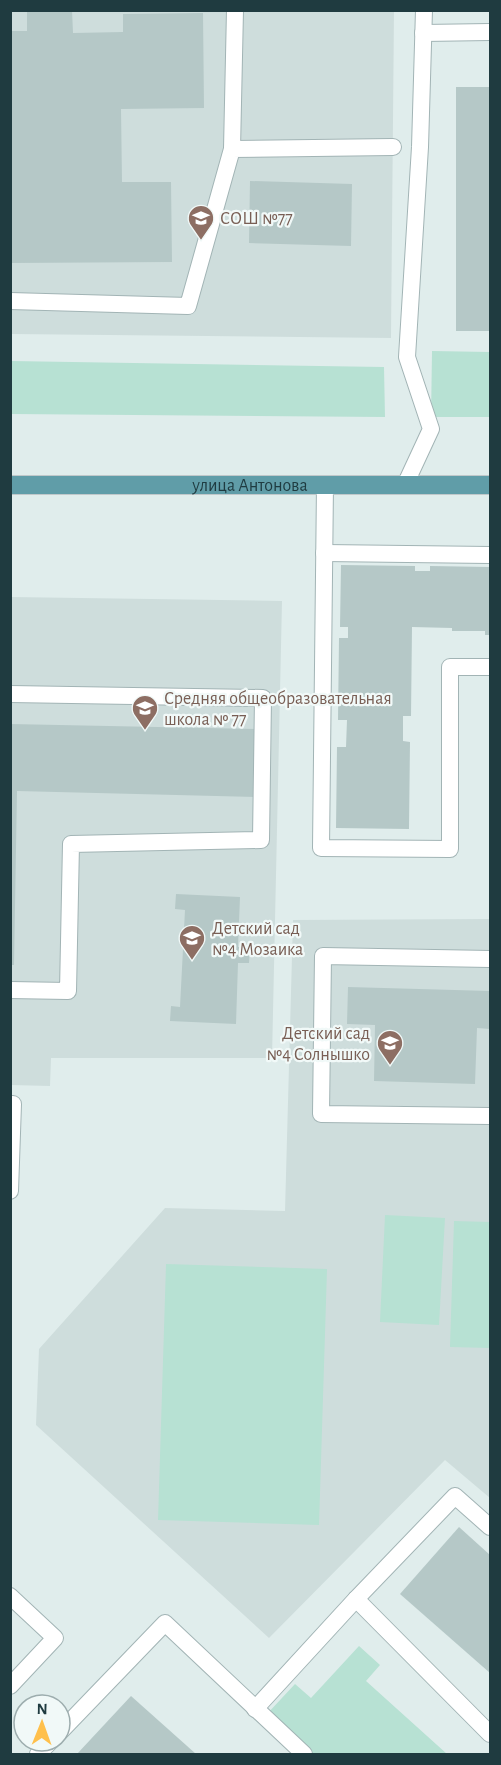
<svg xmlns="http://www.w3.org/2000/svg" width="501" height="1765" font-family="'Alegreya Sans',sans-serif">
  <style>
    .built { fill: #cedddc }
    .green { fill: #b7e1d3 }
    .building { fill: #b5c8c7 }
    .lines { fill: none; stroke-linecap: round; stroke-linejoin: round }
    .lane-casing { stroke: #a2b4b5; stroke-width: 18 }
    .primary-casing { stroke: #c0c8ca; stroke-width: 20 }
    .lane { stroke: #fff; stroke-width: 16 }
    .primary { stroke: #609da8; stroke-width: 18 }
    .labels { text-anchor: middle; stroke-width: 4.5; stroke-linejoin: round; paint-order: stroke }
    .education-label { font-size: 18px; fill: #785e54; stroke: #f1f9f8; text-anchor: start }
    .street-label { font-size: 18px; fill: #1f3b40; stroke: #f1f9f8 }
  </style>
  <rect width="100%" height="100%" fill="#e0edec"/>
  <g class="built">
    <polygon points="11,11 394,11 391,338 11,334"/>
    <polygon points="11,597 282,601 272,1058 51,1058 50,1086 11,1085"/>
    <polygon points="490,919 490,1498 445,1460 269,1638 36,1425 39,1349 165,1208 285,1211 293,920"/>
  </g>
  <g class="green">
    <polygon points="432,351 490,352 490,417 431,417"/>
    <polygon points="11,361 384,367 385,417 11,414"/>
    <polygon points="385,1215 445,1218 439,1325 380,1322"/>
    <polygon points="454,1221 490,1222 490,1348 450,1347"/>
    <polygon points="166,1264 327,1269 319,1525 158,1520"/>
    <polygon points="359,1646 380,1665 366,1681 447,1754 312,1754 267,1714 295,1684 311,1698"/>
  </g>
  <g class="building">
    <polygon points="27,10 72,10 73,33 123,32 123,14 203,13 204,108 121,109 122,182 171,182 172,262 10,263 10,31 27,31"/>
    <rect x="456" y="87" width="34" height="244"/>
    <polygon points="250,181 352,184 351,246 249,243"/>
    <polygon points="341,565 415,566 415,571 430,571 430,566 490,567 490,635 485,635 485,631 452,631 452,628 412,627 411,716 403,716 403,741 410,742 409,829 336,828 337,747 346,747 347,720 338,720 339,638 348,638 348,627 340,627"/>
    <polygon points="10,724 258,729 256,797 17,791 14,965 10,965"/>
    <polygon points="176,894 240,897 238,947 250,948 249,963 238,963 236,1024 170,1021 171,1006 180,1007 185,910 175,909"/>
    <polygon points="348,987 490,991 490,1029 477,1028 475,1084 374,1081 375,1025 347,1024"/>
    <polygon points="459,1527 490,1555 490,1673 400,1594"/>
    <polygon points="131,1696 196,1754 77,1754"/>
  </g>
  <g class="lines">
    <g class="lane-casing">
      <g id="lane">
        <polyline points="423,33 490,32"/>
        <polyline points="232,149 235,10"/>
        <polyline points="10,301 188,306 232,149 393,147"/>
        <polyline points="325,485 321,848 450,849 450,667 490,667"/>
        <polyline points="405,485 431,429 407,357 420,147 424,10"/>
        <polyline points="324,553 490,555"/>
        <polyline points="10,694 263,698 261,840 71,844 68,991 10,990"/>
        <polyline points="490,959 323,956 321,1114 490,1116"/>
        <polyline points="10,1104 13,1104 10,1191"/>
        <polyline points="10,1596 55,1638 10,1686"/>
        <polyline points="356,1599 490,1734"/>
        <polyline points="255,1709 356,1599 455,1496 490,1527"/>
        <polyline points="60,1732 165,1623 304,1754"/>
        <polyline points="38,1754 51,1741"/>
      </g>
    </g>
    <g class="primary-casing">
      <g id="primary">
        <path id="s1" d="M10,485H490"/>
      </g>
    </g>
    <use href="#lane" class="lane"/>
    <use href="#primary" class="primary"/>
  </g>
  <defs>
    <g id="school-pin" transform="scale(1.35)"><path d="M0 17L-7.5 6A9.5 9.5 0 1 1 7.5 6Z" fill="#8d6e63" stroke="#f1f9f8"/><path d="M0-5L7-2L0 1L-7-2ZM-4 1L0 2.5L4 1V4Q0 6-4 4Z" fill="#fff"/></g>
  </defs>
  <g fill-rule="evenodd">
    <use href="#school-pin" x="201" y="218"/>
    <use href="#school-pin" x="145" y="708"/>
    <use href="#school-pin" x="192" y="938"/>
    <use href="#school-pin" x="390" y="1043"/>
  </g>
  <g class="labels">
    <g class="education-label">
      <text x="220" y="224">СОШ №77</text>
      <text x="164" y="704">Средняя общеобразовательная<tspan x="164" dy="21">школа № 77</tspan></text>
      <text x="212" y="934">Детский сад<tspan x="212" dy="21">№4 Мозаика</tspan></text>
      <text x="370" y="1039" text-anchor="end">Детский сад<tspan x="370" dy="21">№4 Солнышко</tspan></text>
    </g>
    <g class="street-label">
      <text dy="6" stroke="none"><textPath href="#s1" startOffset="240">улица Антонова</textPath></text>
    </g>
  </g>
  <rect width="501" height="1765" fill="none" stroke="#1f3b40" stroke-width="24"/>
  <g transform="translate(42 1723) rotate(1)"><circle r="28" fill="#f1f9f8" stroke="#9dadae" stroke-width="1.5"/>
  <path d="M0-4.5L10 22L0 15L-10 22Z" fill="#ffc04c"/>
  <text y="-9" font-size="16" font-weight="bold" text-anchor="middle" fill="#1f3b40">N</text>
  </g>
</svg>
